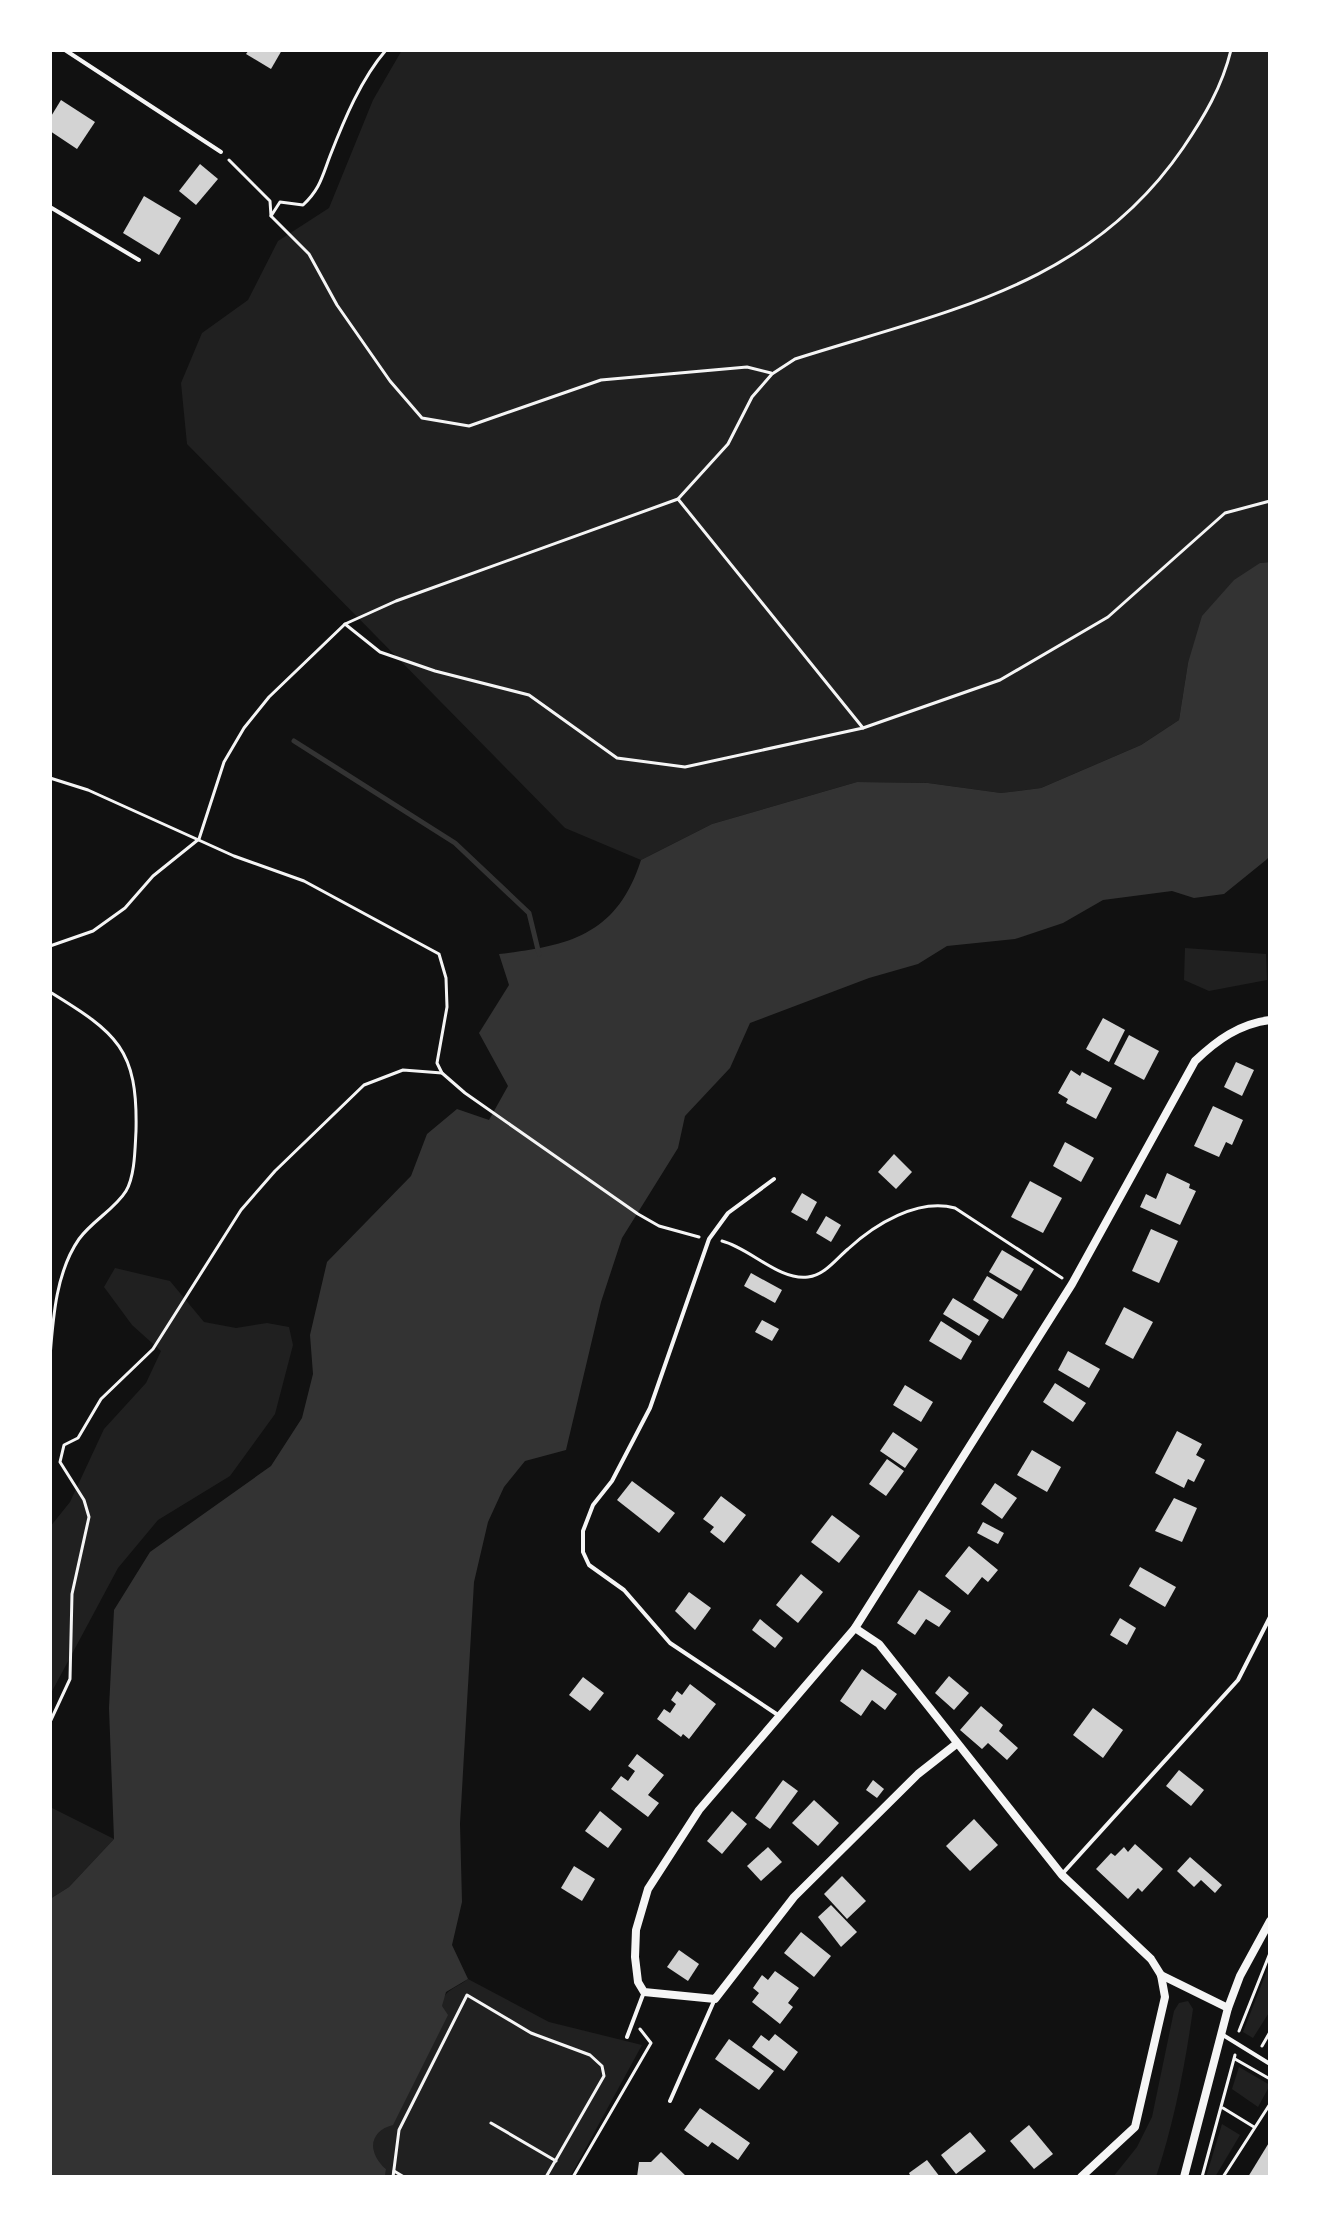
<svg xmlns="http://www.w3.org/2000/svg" width="1320" height="2227" font-family="'DM Sans',sans-serif">
  <style>
    .green { fill: #202020 }
    .water { fill: #333 }
    .lines { fill: none; stroke-linecap: round; stroke-linejoin: round }
    .stream { stroke: #333; stroke-width: 5 }
    .building { fill: #d3d3d3 }
    .path { stroke: #f5f5f5; stroke-width: 3 }
    .service { stroke: #f5f5f5; stroke-width: 4 }
    .minor { stroke: #f5f5f5; stroke-width: 8 }
  </style>
  <rect width="100%" height="100%" fill="#111"/>
  <g class="green">
    <polygon points="402,50 1270,50 1270,562 1260,563 1188,663 1179,720 1141,745 1041,788 1001,793 928,783 857,782 712,824 641,860 565,828 187,444 181,383 202,333 248,300 278,241 329,208 373,100"/>
    <polygon points="1185,948 1266,954 1267,980 1209,991 1184,980"/>
    <polygon points="115,1268 170,1281 204,1322 236,1328 267,1323 289,1327 293,1345 275,1414 230,1476 158,1520 118,1568 50,1695 50,1527 70,1502 104,1429 146,1383 161,1351 132,1325 104,1287"/>
    <polygon points="50,1807 114,1839 69,1887 50,1899"/>
    <polygon points="1270,1963 1270,2011 1253,2038 1243,2032"/>
    <path d="M468,1979L549,2022L642,2045L570,2177H385L386,2169C374,2160 371,2150 375,2135L442,2006C442,1990 457,1988 468,1979Z"/>
    <path d="M1188,2001L1193,2009C1185,2066 1174,2123 1156,2177H1113L1137,2147L1152,2117L1174,2011L1179,2003Z"/>
    <polygon points="1239,2067 1270,2085 1258,2107 1232,2089"/>
    <polygon points="1222,2124 1240,2135 1215,2177 1206,2177"/>
  </g>
  <path class="water" d="M1270,562V856L1266,860L1224,894L1194,898L1172,891L1103,900L1063,923L1015,939L947,946L918,964L869,978L750,1023L730,1068L685,1116L678,1148L622,1238L601,1302L566,1450L525,1461L504,1487L488,1522L474,1582L460,1824L462,1902L452,1945L468,1979L446,1992L442,2006L448,2015L393,2125C368,2131 368,2154 386,2169L385,2177H50V1899L69,1887L114,1839L109,1708L114,1610L150,1552L271,1466L302,1418L313,1374L310,1335L327,1262L411,1176L427,1134L457,1109L489,1120L508,1086L479,1033L509,985L499,954C569,946 617,935 641,860L712,824L857,782L928,783L1001,793L1041,788L1141,745L1179,720L1188,663L1202,616L1234,580L1260,563Z"/>
  <g class="lines">
    <polyline class="stream" points="294,741 455,843 529,913 539,954"/>
  </g>
  <g class="building">
    <polygon points="249,50 282,50 271,69 246,54"/>
    <polygon points="61,100 95,122 77,149 50,131 50,118"/>
    <polygon points="200,164 218,179 196,205 179,191"/>
    <polygon points="144,196 181,218 159,255 123,233"/>
    <polygon points="1103,1018 1125,1030 1109,1062 1086,1049"/>
    <polygon points="1129,1035 1159,1051 1144,1080 1114,1064"/>
    <polygon points="1236,1062 1254,1070 1242,1096 1224,1087"/>
    <polygon points="1071,1070 1080,1076 1082,1072 1112,1088 1096,1119 1066,1103 1068,1099 1058,1093"/>
    <polygon points="1213,1106 1243,1120 1232,1145 1226,1142 1219,1157 1194,1146"/>
    <polygon points="1065,1142 1094,1158 1081,1182 1053,1166"/>
    <polygon points="894,1154 912,1172 896,1189 878,1172"/>
    <polygon points="1167,1173 1190,1184 1189,1188 1196,1191 1180,1225 1140,1207 1146,1194 1156,1199"/>
    <polygon points="1030,1181 1062,1198 1043,1233 1011,1217"/>
    <polygon points="802,1193 817,1202 807,1221 791,1212"/>
    <polygon points="826,1216 841,1225 831,1242 816,1233"/>
    <polygon points="1151,1229 1178,1241 1159,1283 1132,1271"/>
    <polygon points="1002,1250 1034,1269 1021,1291 989,1272"/>
    <polygon points="751,1273 782,1290 775,1303 744,1286"/>
    <polygon points="987,1276 1018,1295 1003,1319 973,1300"/>
    <polygon points="953,1298 989,1320 979,1336 943,1314"/>
    <polygon points="1124,1307 1153,1322 1133,1359 1105,1344"/>
    <polygon points="762,1320 779,1329 772,1341 755,1332"/>
    <polygon points="941,1321 972,1341 961,1360 929,1341"/>
    <polygon points="1068,1351 1100,1369 1089,1388 1058,1370"/>
    <polygon points="1055,1383 1086,1403 1073,1422 1043,1402"/>
    <polygon points="905,1385 933,1402 921,1422 893,1405"/>
    <polygon points="1177,1431 1202,1444 1196,1455 1205,1460 1194,1482 1188,1479 1184,1488 1155,1473"/>
    <polygon points="893,1432 918,1449 905,1468 880,1451"/>
    <polygon points="1032,1450 1061,1467 1047,1492 1017,1475"/>
    <polygon points="887,1459 904,1471 886,1496 869,1484"/>
    <polygon points="632,1481 675,1513 659,1533 617,1500"/>
    <polygon points="995,1483 1017,1498 1002,1519 981,1504"/>
    <polygon points="721,1496 746,1515 724,1543 710,1532 714,1527 703,1519"/>
    <polygon points="1174,1498 1197,1508 1182,1542 1155,1531"/>
    <polygon points="832,1515 860,1536 839,1563 811,1542"/>
    <polygon points="983,1522 1004,1533 998,1544 977,1533"/>
    <polygon points="969,1546 998,1570 988,1582 982,1577 968,1595 945,1576"/>
    <polygon points="1140,1567 1176,1587 1165,1607 1129,1586"/>
    <polygon points="801,1574 823,1592 798,1623 776,1605"/>
    <polygon points="919,1590 951,1611 939,1627 926,1619 915,1635 897,1623"/>
    <polygon points="689,1592 711,1608 695,1630 675,1611"/>
    <polygon points="1120,1618 1136,1628 1127,1645 1110,1635"/>
    <polygon points="760,1619 783,1638 775,1648 752,1630"/>
    <polygon points="862,1669 897,1694 885,1710 872,1700 861,1716 840,1701"/>
    <polygon points="949,1676 969,1693 954,1710 935,1693"/>
    <polygon points="583,1677 604,1693 590,1711 569,1695"/>
    <polygon points="690,1684 716,1704 689,1739 683,1734 681,1737 657,1719 664,1709 670,1713 676,1704 671,1700 677,1691 682,1695"/>
    <polygon points="981,1706 1003,1725 999,1731 1018,1748 1007,1760 988,1743 982,1749 960,1730"/>
    <polygon points="1093,1708 1123,1730 1103,1758 1073,1735"/>
    <polygon points="637,1754 664,1775 648,1795 659,1803 648,1817 611,1789 621,1776 628,1781 635,1771 628,1766"/>
    <polygon points="1179,1770 1204,1790 1191,1806 1166,1786"/>
    <polygon points="783,1780 798,1791 770,1829 755,1818"/>
    <polygon points="873,1780 884,1789 877,1798 866,1790"/>
    <polygon points="814,1800 839,1823 818,1846 792,1823"/>
    <polygon points="600,1811 622,1829 608,1848 585,1831"/>
    <polygon points="732,1811 747,1824 722,1854 707,1841"/>
    <polygon points="974,1819 998,1845 970,1871 946,1846"/>
    <polygon points="1135,1844 1163,1869 1142,1892 1138,1888 1128,1899 1096,1869 1111,1853 1115,1856 1124,1847 1128,1852"/>
    <polygon points="768,1847 782,1862 761,1881 747,1866"/>
    <polygon points="1190,1857 1222,1885 1215,1893 1201,1880 1194,1887 1177,1871"/>
    <polygon points="574,1866 595,1879 582,1901 561,1888"/>
    <polygon points="842,1876 866,1901 847,1919 824,1894"/>
    <polygon points="831,1905 857,1932 841,1947 818,1917"/>
    <polygon points="801,1932 831,1956 814,1977 784,1953"/>
    <polygon points="679,1950 699,1964 688,1981 667,1967"/>
    <polygon points="775,1971 799,1988 788,2003 793,2007 780,2024 752,2002 759,1993 753,1988 762,1975 768,1980"/>
    <polygon points="775,2034 798,2052 784,2071 752,2047 761,2035 769,2041"/>
    <polygon points="729,2039 774,2071 759,2090 715,2059"/>
    <polygon points="700,2108 750,2143 738,2160 712,2142 708,2147 684,2130"/>
    <polygon points="1029,2125 1053,2154 1034,2169 1010,2141"/>
    <polygon points="970,2132 986,2151 956,2174 941,2155"/>
    <polygon points="1270,2141 1270,2177 1248,2177"/>
    <polygon points="661,2152 687,2177 637,2177 639,2162 651,2162"/>
    <polygon points="927,2160 940,2177 911,2177 909,2173"/>
  </g>
  <g class="lines">
    <g class="path">
      <path d="M229,160L270,201L271,216L280,202L303,205C320,189 322,177 330,156C344,120 361,79 386,50"/>
      <polyline points="271,216 309,254 337,305 390,381 422,418 469,426 601,380 747,367 771,373"/>
      <polyline points="345,624 380,652 435,671 529,695 617,758 685,767 863,728 678,499"/>
      <polyline points="863,728 1000,680 1108,617 1225,513 1270,501"/>
      <polyline points="50,778 88,790 234,856 304,881 439,954 446,978 447,1007 437,1063 442,1073 465,1093 638,1214 659,1226 699,1237"/>
      <path d="M50,946L93,931L125,908L153,876L199,839L224,762L244,728L269,697L345,624L396,601L678,499L728,444L752,397L772,374L795,359C945,311 1088,287 1183,148C1204,117 1222,87 1231,50"/>
      <path d="M50,992C117,1033 138,1049 136,1131C135,1148 135,1176 126,1191C115,1209 92,1221 79,1239C56,1272 53,1318 50,1357"/>
      <path d="M722,1241C750,1248 779,1281 808,1277C825,1275 836,1259 848,1249C875,1224 918,1198 955,1208L1062,1278"/>
      <polyline points="50,1722 70,1679 72,1594 89,1517 84,1500 60,1462 64,1445 78,1438 101,1399 153,1349 241,1210 275,1171 364,1085 403,1070 442,1073"/>
      <polyline points="1239,2031 1270,1953"/>
      <polyline points="1262,2046 1270,2032"/>
      <polyline points="1235,2059 1270,2079"/>
      <polyline points="1223,2108 1254,2127"/>
      <polyline points="491,2123 556,2161"/>
      <polyline points="394,2171 404,2177"/>
      <polyline points="393,2177 399,2130 467,1995 531,2033 590,2055 602,2066 604,2076 546,2177"/>
      <polyline points="573,2177 651,2043 640,2029"/>
      <polyline points="1202,2177 1235,2055"/>
      <polyline points="1223,2177 1270,2104"/>
    </g>
    <g class="service">
      <polyline points="65,50 221,152"/>
      <polyline points="50,207 139,260"/>
      <polyline points="774,1179 728,1213 709,1239 650,1408 612,1481 593,1505 583,1531 583,1552 589,1565 624,1590 670,1643 778,1715"/>
      <polyline points="1063,1873 1238,1680 1270,1617"/>
      <polyline points="1223,2035 1270,2064"/>
      <polyline points="627,2037 644,1992"/>
      <polyline points="670,2101 714,2001"/>
    </g>
    <g class="minor">
      <polyline points="855,1628 879,1644 1062,1875 1151,1959 1161,1975 1165,1997 1135,2127 1081,2177"/>
      <path d="M955,1745L918,1774L794,1897L715,1999L644,1992L638,1982L635,1957L636,1930L648,1889L699,1810L855,1628L1072,1284L1195,1061C1217,1040 1239,1024 1270,1020"/>
      <polyline points="1161,1975 1228,2008"/>
      <polyline points="1184,2177 1228,2008 1240,1976 1270,1921"/>
    </g>
  </g>
  <rect width="1320" height="2227" fill="none" stroke="#ffffff" stroke-width="104"/>
</svg>
